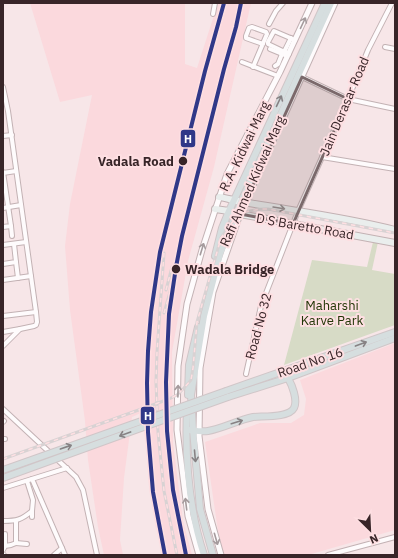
<svg xmlns="http://www.w3.org/2000/svg" width="398" height="558" font-family="'IBM Plex Sans',sans-serif">
  <style>
    .built { fill: #fbd9dd }
    .green { fill: #d7dbc6 }
    .lines { fill: none; stroke-linecap: round; stroke-linejoin: round }
    .minor-casing { stroke: #c3b2b4; stroke-width: 6 }
    .tertiary-casing { stroke: #c3b2b4; stroke-width: 7 }
    .secondary-casing { stroke: #c3b2b4; stroke-width: 8 }
    .primary-casing { stroke: #d0c6c8; stroke-width: 8 }
    .minor { stroke: #fefbfc; stroke-width: 4 }
    .tertiary { stroke: #fefbfc; stroke-width: 5 }
    .secondary { stroke: #eaeeed; stroke-width: 6 }
    .primary { stroke: #d6dedf; stroke-width: 6 }
    .rail-casing { stroke: #d8d2d3; stroke-width: 3 }
    .rail { stroke: #fedfe2; stroke-width: 1.5; stroke-dasharray: 4.5; stroke-linecap: butt }
    .primary-bridge-casing { stroke: #d0c6c8; stroke-width: 8; stroke-linecap: butt }
    .primary-bridge { stroke: #d6dedf; stroke-width: 6 }
    .rail-1-casing { stroke: #fedfe2; stroke-width: 7 }
    .rail-1 { stroke: #303888; stroke-width: 4 }
    .oneway { stroke: #a59b9d }
    .oneway2 { stroke: #878284 }
    .oneway3 { stroke: #918a8a }
    .marked { fill: #7b696b; fill-opacity: 0.2; stroke: #7b696b; stroke-width: 3; stroke-linejoin: round }
    .stop-dot { fill: #382528; stroke: #fedfe2; stroke-width: 1.5 }
    .labels { text-anchor: middle; stroke-width: 4; stroke-linejoin: round; paint-order: stroke }
    .street-label { font-size: 13px; fill: #382528; stroke: #fedfe2 }
    .stop-label { font-size: 13px; font-weight: bold; fill: #382528; stroke: #fedfe2; text-anchor: end }
    .park-label { font-size: 13px; fill: #223606; stroke: #fedfe2 }
    .line-badge { stroke: #fedfe2; stroke-width: 1.5 }
    .badge-label { font-size: 11px; text-anchor: middle; font-weight: bold; fill: #fff }
  </style>
  <rect width="100%" height="100%" fill="#f7e6e8"/>
  <g class="built">
    <polygon points="30,3 185,3 185,64 197,68 218,3 251,3 214,167 188,261 172,352 173,443 183,521 192,555 163,555 156,528 149,486 146,443 141,413 132,417 124,478 120,540 123,555 104,555 98,527 88,460 85,421 70,310 65,246 70,204 92,95 60,102"/>
    <polygon points="395,343 395,530 308,555 224,555 218,531 205,442 260,423 291,423 304,415 306,399 300,380"/>
  </g>
  <polygon class="green" points="373,242 378,242 372,270 395,274 395,325 284,365 312,260 367,267"/>
  <g class="lines">
    <g class="minor-casing">
      <g id="minor">
        <polyline points="213,14 215,3"/>
        <polyline points="269,24 276,11 283,3"/>
        <polyline points="385,47 395,49"/>
        <polyline points="270,49 287,56"/>
        <polyline points="284,52 291,38"/>
        <polyline points="289,54 268,44 268,42 274,31 295,40"/>
        <polyline points="242,62 278,76"/>
        <polyline points="275,66 278,64 282,54"/>
        <polyline points="253,67 267,34 266,32 252,27 249,28 246,36 246,38 263,44"/>
        <polyline points="302,77 348,99 395,109"/>
        <polyline points="3,87 8,111 36,312 3,316"/>
        <polyline points="3,136 12,135"/>
        <polyline points="322,157 395,169"/>
        <polyline points="3,172 11,226 3,227"/>
        <polyline points="3,173 16,171"/>
        <polyline points="3,208 21,205"/>
        <polyline points="11,226 12,236"/>
        <polyline points="3,245 26,242"/>
        <polyline points="16,262 18,278"/>
        <polyline points="3,264 16,262 14,244"/>
        <polyline points="3,280 31,276"/>
        <polyline points="3,332 20,329"/>
        <polyline points="3,346 20,329 34,326 36,325 37,322 36,312"/>
        <polyline points="246,374 261,306 298,211 348,99 368,50 392,3"/>
        <polyline points="3,409 76,477 83,490 97,555"/>
        <polyline points="3,422 4,421"/>
        <polyline points="3,439 5,439"/>
        <polyline points="32,479 65,555"/>
        <polyline points="3,488 67,468"/>
        <polyline points="32,517 32,511"/>
        <path d="M3,521C17,521 21,520 32,511L33,500L27,481"/>
        <polyline points="5,534 5,546"/>
        <polyline points="16,543 27,544"/>
        <polyline points="3,550 5,546 11,545 16,543 16,521"/>
        <polyline points="3,554 4,555"/>
        <polyline points="54,555 62,548"/>
        <polyline points="328,555 395,537"/>
      </g>
    </g>
    <g class="tertiary-casing">
      <g id="tertiary">
        <polyline points="199,555 188,516 177,430 178,366 187,304 202,250 227,174 280,72 312,3"/>
        <polyline points="221,555 208,509 199,436 200,368 213,292 240,214 335,3"/>
      </g>
    </g>
    <g class="secondary-casing">
      <g id="secondary">
        <path d="M219,197C227,198 235,201 243,202C294,211 345,217 395,230"/>
        <polyline points="215,209 229,211 240,214 395,243"/>
      </g>
    </g>
    <g class="primary-casing">
      <g id="primary">
        <polyline points="215,256 222,228 229,211 325,3"/>
        <polyline points="226,391 395,332"/>
        <polyline points="188,395 189,365 198,327"/>
        <polyline points="228,397 288,378 395,338"/>
        <path d="M187,408C185,456 189,510 204,555"/>
        <path d="M190,430C197,431 202,432 208,431C224,428 238,420 253,417C263,416 289,418 294,408C298,400 292,385 288,378"/>
        <polyline points="213,555 200,509 193,430 191,395 204,316 220,254 241,202 331,3"/>
      </g>
    </g>
    <use href="#minor" class="minor"/>
    <use href="#tertiary" class="tertiary"/>
    <use href="#secondary" class="secondary"/>
    <use href="#primary" class="primary"/>
    <g class="rail-casing">
      <g id="rail">
        <polyline points="164,253 157,352 156,382 158,432 164,491 177,555"/>
        <polyline points="166,290 172,267"/>
        <polyline points="164,313 172,285"/>
        <path d="M3,459L169,399L177,395L184,388L191,380L193,368L197,322L221,238C229,225 239,211 255,210C259,209 264,209 268,209L395,233"/>
      </g>
    </g>
    <use href="#rail" class="rail"/>
    <g class="primary-bridge-casing">
      <g id="primary-bridge">
        <polyline points="3,470 226,391"/>
        <polyline points="3,478 141,428 228,397"/>
      </g>
    </g>
    <use href="#primary-bridge" class="primary-bridge"/>
    <g class="rail-1-casing">
      <g id="rail-1">
        <polyline points="165,555 153,492 148,432 147,383 148,351 151,312 160,252 205,71 224,3"/>
        <polyline points="186,555 173,490 167,431 166,382 169,314 176,267 182,236 224,69 236,27 241,3"/>
      </g>
    </g>
    <use href="#rail-1" class="rail-1"/>
  </g>
  <defs><path id="oneway-shaft" d="M-6 0H5M1.5-3L5.5 0L1.5 3" fill="none" stroke-width="1.6" stroke-linecap="round" stroke-linejoin="round"/></defs>
  <g class="oneway">
    <use href="#oneway-shaft" transform="translate(303 23) rotate(-65)"/>
    <use href="#oneway-shaft" transform="translate(202 249) rotate(-73)"/>
    <use href="#oneway-shaft" transform="translate(178 391) rotate(-89)"/>
    <use href="#oneway-shaft" transform="translate(186 504) rotate(-97)"/>
    <use href="#oneway-shaft" transform="translate(216 539) rotate(74)"/>
  </g>
  <g class="oneway2">
    <use href="#oneway-shaft" transform="translate(279 101) rotate(-65)"/>
    <use href="#oneway-shaft" transform="translate(361 344) rotate(-20)"/>
    <use href="#oneway-shaft" transform="translate(237 422) rotate(-17)"/>
    <use href="#oneway-shaft" transform="translate(125 434) rotate(160)"/>
    <use href="#oneway-shaft" transform="translate(66 447) rotate(-19)"/>
    <use href="#oneway-shaft" transform="translate(195 456) rotate(85)"/>
  </g>
  <use class="oneway3" href="#oneway-shaft" transform="translate(279 208) rotate(9)"/>
  <path class="marked" d="M302,77L348,99L293,224L240,214Z"/>
  <g class="stop-dot">
    <circle cx="183" cy="161" r="5"/>
    <circle cx="176" cy="269" r="5"/>
  </g>
  <g class="labels">
    <g class="street-label">
      <text transform="translate(344 106) rotate(-67)" y="5">Jain Derasar Road</text>
      <text transform="translate(244 146) rotate(-64)" y="5">R.A. Kidwai Marg</text>
      <text transform="translate(252 181) rotate(-66)" y="5">Rafi Ahmed Kidwai Marg</text>
      <text transform="translate(305 226) rotate(10)" y="5">D S Baretto Road</text>
      <text transform="translate(258 326) rotate(-75)" y="5">Road No 32</text>
      <text transform="translate(310 362) rotate(-19)" y="5">Road No 16</text>
    </g>
    <g class="stop-label">
      <text x="174" y="166">Vadala Road</text>
      <text x="185" y="274" text-anchor="start">Wadala Bridge</text>
    </g>
    <g class="park-label">
      <text x="332" y="310">Maharshi<tspan x="332" dy="15">Karve Park</tspan></text>
    </g>
  </g>
  <g class="line-badge">
    <rect x="180" y="129" width="16" height="19" rx="4" fill="#303888"/>
    <rect x="140" y="406" width="15" height="19" rx="4" fill="#303888"/>
  </g>
  <g class="badge-label">
    <text x="188" y="143">H</text>
    <text x="148" y="420">H</text>
  </g>
  <rect width="398" height="558" fill="none" stroke="#382528" stroke-width="8"/>
  <g transform="translate(370 530) rotate(156)" stroke="#fedfe2" stroke-width="3" paint-order="stroke">
  <path d="M0-3L7 15L0 10L-7 15Z" fill="#382528"/>
  <text y="-6" font-size="11" font-weight="bold" text-anchor="middle" fill="#382528">N</text>
  </g>
</svg>
